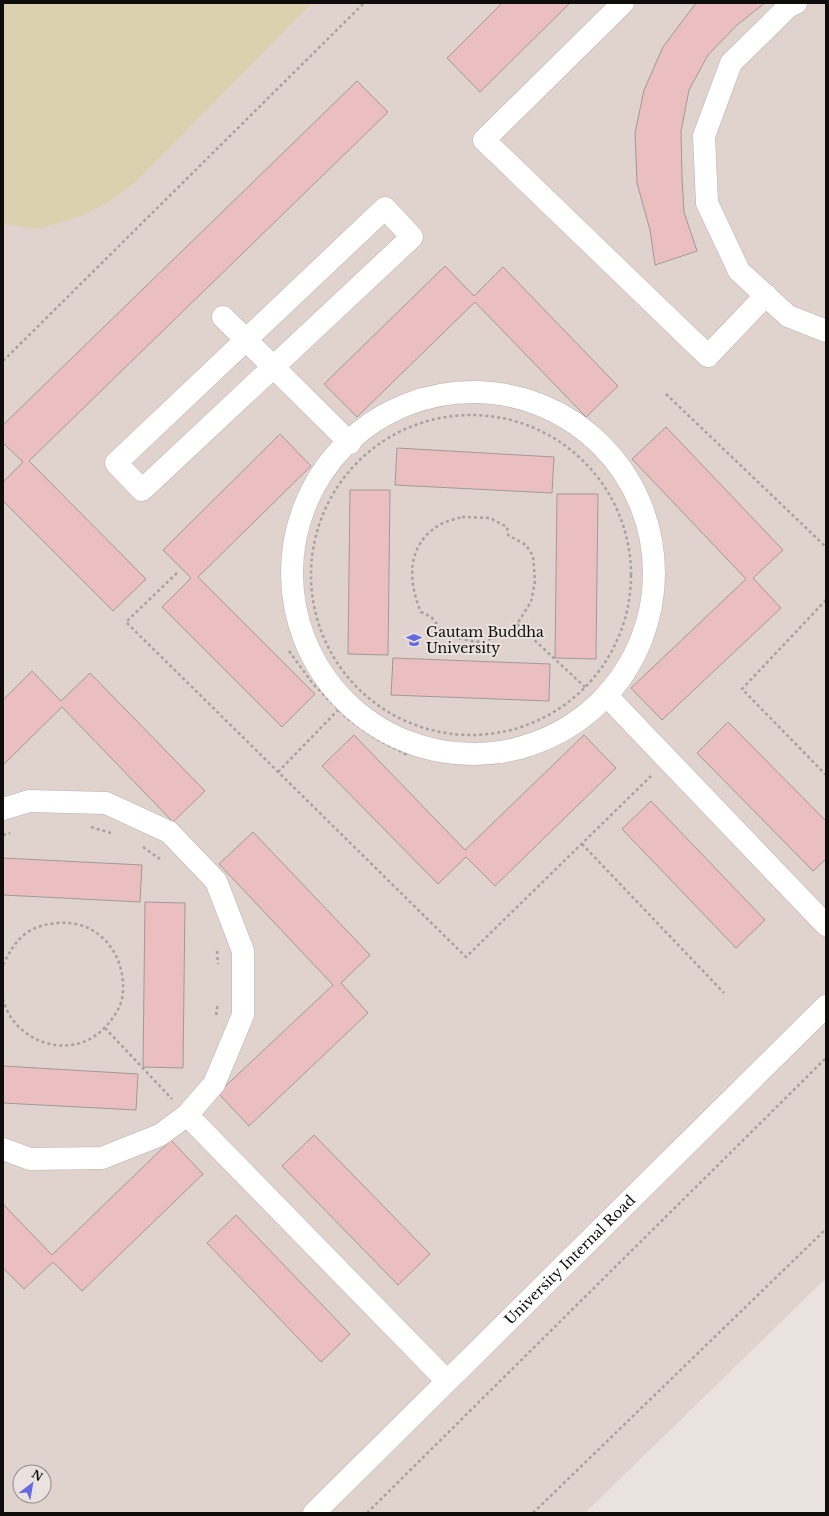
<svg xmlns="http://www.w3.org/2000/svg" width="829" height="1516" font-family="'Libre Baskerville',serif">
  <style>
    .built { fill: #e0d2cc; fill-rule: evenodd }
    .green { fill: #dcd1ae }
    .building { fill: #ebbfbf; stroke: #a09999 }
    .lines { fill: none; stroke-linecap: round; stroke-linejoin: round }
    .minor-casing { stroke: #bab3b1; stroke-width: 23 }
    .path { stroke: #a7a29f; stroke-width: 2.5; stroke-dasharray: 3 3; stroke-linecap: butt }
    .minor { stroke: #fff; stroke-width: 22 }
    .labels { text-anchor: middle; stroke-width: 4; stroke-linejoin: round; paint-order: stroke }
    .poi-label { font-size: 14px; fill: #0f0d0c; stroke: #e9e2df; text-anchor: start }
    .street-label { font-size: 14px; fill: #0f0d0c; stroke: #e9e2df }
  </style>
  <rect width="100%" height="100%" fill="#e9e2df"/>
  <path class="built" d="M3,3H826V1278L585,1513H3ZM20,1472H44V1496H20Z"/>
  <polygon class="green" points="3,3 312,3 134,183 109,202 78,217 38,229 3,224"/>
  <g class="building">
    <polygon points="502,3 570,3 480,92 447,58"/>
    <polygon points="696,3 765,3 737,25 708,55 689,90 681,131 682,177 684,212 697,251 655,265 650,230 637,183 635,133 644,90 663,47"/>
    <polygon points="357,81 388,112 29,461 146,579 113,611 3,501 3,482 23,462 3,443 3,425"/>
    <polygon points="445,266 474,296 503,267 618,386 586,417 475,302 357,417 324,384"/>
    <polygon points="666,427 783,550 753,578 781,608 662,720 631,688 746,579 632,459"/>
    <polygon points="280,434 311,466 198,577 315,694 282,727 162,607 191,578 163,550"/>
    <polygon points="397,448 554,457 552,493 395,485"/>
    <polygon points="350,490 390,490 388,655 348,654"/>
    <polygon points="557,494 598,494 596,659 555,658"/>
    <polygon points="393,658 550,664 549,701 391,695"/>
    <polygon points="32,671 61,701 90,673 205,791 173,822 62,707 3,765 3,700"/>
    <polygon points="728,722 826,821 826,859 813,871 697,753"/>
    <polygon points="354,735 465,850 584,735 616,768 495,886 466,857 438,884 322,766"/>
    <polygon points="651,801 765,920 736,948 622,829"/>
    <polygon points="253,832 370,955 341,983 368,1013 249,1126 218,1093 333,985 219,864"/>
    <polygon points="3,858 142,865 140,902 3,895"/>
    <polygon points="145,902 185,903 183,1068 143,1067"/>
    <polygon points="3,1066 138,1074 136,1110 3,1103"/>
    <polygon points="314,1135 430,1254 398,1285 282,1166"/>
    <polygon points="171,1140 203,1174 82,1291 53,1262 24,1289 3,1268 3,1204 52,1255"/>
    <polygon points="236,1215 350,1334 321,1362 207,1243"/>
  </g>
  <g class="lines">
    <g class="minor-casing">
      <g id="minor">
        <polyline points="623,3 484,140 708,356 766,295"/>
        <polyline points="796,3 788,7 731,63 704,136 707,203 739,271 788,316 826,331"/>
        <polygon points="385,208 412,237 142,490 116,463"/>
        <polyline points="223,317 350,443"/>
        <circle cx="473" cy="573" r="181"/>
        <polyline points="607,696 826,925"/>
        <polyline points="3,809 29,801 106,803 169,832 216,881 243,951 243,1015 214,1084 187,1115 160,1135 102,1158 30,1159 3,1149"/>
        <polyline points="187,1115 447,1381"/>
        <path id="s1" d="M314,1513L826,1006"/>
      </g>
    </g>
    <g class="path">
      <polyline points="3,361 364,3"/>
      <polyline points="666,394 826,547"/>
      <circle cx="471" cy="575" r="160"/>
      <path d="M462,517L490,518L507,527L508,535L526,545L533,556L535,581L531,602L517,624L500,637L476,642L458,638L438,628C435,618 430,616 421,612C407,580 407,543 441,524C447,521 455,519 462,517Z"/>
      <polyline points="177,573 126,622 466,957 651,776"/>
      <polyline points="826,600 742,689 826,775"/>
      <polyline points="517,624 585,687"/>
      <polyline points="289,651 313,684 348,719 375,738 409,756"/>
      <polyline points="278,772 339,709"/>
      <polyline points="91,827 111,833"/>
      <polyline points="3,835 10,833"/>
      <polyline points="582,844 724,993"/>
      <polyline points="143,847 160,859"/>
      <polyline points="217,951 218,964"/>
      <path d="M3,965C9,953 14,943 25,934C34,927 46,924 57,923C97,919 125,952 123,991C123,1001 118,1011 112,1019C106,1027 99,1034 90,1039C56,1057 12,1036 3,999"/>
      <polyline points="216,1015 218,1003"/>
      <polyline points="105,1028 172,1099"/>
      <polyline points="367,1513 826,1058"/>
      <polyline points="533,1513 826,1229"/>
    </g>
    <use href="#minor" class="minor"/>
  </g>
  <defs>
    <g id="university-bare" transform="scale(1.2)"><path d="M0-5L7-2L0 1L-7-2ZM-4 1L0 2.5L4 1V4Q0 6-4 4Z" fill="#6669e2" stroke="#e9e2df" stroke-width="2.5" paint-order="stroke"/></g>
  </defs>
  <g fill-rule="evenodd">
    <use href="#university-bare" x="414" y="640"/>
  </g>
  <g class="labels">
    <g class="poi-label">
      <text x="426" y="637">Gautam Buddha<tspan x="426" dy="16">University</tspan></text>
    </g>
    <g class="street-label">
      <text dy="5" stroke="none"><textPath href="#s1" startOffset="360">University Internal Road</textPath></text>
    </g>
  </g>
  <rect width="829" height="1516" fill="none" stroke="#0f0d0c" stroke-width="8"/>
  <g transform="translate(32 1484) rotate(31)"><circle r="19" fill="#e9e2df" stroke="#928d8b"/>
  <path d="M0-3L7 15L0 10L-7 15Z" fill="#6669e2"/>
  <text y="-6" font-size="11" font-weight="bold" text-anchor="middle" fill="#0f0d0c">N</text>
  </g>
</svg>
